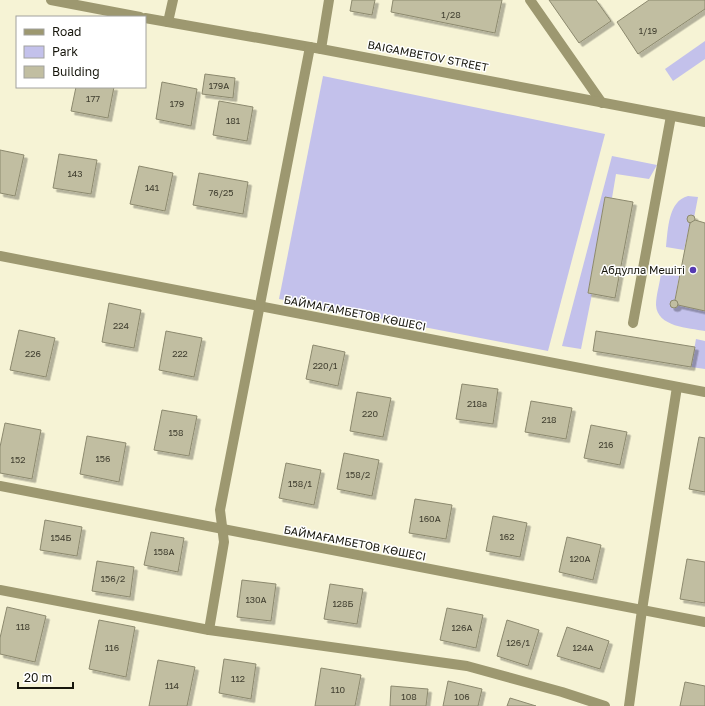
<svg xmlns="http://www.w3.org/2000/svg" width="705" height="706" font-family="'Golos Text',sans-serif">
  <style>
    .green { fill: #c3c1eb }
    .building { fill: #c1bea1; stroke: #8c896e; filter: url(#shadow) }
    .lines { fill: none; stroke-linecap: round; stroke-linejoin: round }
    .minor { stroke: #9d9870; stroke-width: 10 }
    .poi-dot { fill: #563ab2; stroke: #fff; stroke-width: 1.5 }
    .labels { text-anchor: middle; stroke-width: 3; stroke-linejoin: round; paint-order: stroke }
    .number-label { font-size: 9px; fill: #424031 }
    .street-label { font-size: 11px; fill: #17160c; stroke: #fff }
    .poi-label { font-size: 11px; fill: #17160c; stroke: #fff; text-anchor: end }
  </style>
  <defs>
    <filter id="shadow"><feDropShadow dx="3.5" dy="3.5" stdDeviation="0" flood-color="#0004"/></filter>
  </defs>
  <rect width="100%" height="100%" fill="#f6f3d5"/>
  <g class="green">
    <polygon points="705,41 705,59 673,81 665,69"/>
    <polygon points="323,76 605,134 548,351 279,299"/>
    <polygon points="612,156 657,165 649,179 616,174 612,198 605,197 588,293 592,294 581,349 562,346"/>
    <path d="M688,196L698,197L694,218L691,215L687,218V221L690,223L684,250L666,247C668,230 668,201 688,196Z"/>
    <path d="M661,273L679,276L675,300L671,302L670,305L673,308L678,305L705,311V331C689,328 657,327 656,305C656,295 660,283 661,273Z"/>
    <polygon points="696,339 705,341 705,369 691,367"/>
  </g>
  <g class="building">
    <polygon points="352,0 375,0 372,15 350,11"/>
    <polygon points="393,0 502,0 495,33 391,12"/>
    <polygon points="549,0 596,0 611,21 579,43"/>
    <polygon points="649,0 705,0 705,9 638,54 617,22"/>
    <polygon points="205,74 235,78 233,98 202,94"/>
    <polygon points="162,82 197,89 191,126 156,119"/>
    <polygon points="76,87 114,87 108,118 71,111"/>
    <polygon points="219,101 253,107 247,141 213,135"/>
    <polygon points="0,150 24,155 15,196 0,193"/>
    <polygon points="59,154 97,160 91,194 53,188"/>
    <polygon points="139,166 173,173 165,211 130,204"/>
    <polygon points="199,173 248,182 243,214 193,205"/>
    <polygon points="605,197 633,202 615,298 588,293"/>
    <circle cx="691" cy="219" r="4"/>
    <polygon points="695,220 705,223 705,311 678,305 675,300 690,223"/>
    <circle cx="674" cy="304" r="4"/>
    <polygon points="109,303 141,310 134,348 102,342"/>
    <polygon points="19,330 55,338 46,377 10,370"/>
    <polygon points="166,331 202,338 194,377 159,370"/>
    <polygon points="596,331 695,347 691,367 593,351"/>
    <polygon points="313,345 345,352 338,386 306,379"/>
    <polygon points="462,384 498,389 493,424 456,419"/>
    <polygon points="357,392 391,398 383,437 350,431"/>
    <polygon points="531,401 572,408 566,439 525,432"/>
    <polygon points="162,410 197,416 189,456 154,450"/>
    <polygon points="5,423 41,430 32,479 0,473 0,447"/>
    <polygon points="591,425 627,432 620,465 584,458"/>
    <polygon points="87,436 126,443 119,482 80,474"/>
    <polygon points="699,437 705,438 705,492 689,489"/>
    <polygon points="344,453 379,460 372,496 337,489"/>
    <polygon points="286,463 321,470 314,505 279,498"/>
    <polygon points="415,499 452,505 446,539 409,533"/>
    <polygon points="493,516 527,523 520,557 486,551"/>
    <polygon points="45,520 82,527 77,556 40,550"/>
    <polygon points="151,532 184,538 178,572 144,565"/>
    <polygon points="567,537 601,545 593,580 559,572"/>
    <polygon points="687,559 705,562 705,603 680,599"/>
    <polygon points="97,561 134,567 130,597 92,591"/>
    <polygon points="242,580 276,584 271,621 237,617"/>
    <polygon points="330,584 363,589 357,624 324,619"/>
    <polygon points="7,607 46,616 35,662 0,654 0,638"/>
    <polygon points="447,608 483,615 476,648 440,640"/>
    <polygon points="99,620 135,627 126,677 89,669"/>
    <polygon points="507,620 539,630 528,666 497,656"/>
    <polygon points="567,627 609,641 600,669 557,656"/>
    <polygon points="224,659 256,664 251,699 219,693"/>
    <polygon points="158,660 195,667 187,706 149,706"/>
    <polygon points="321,668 361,675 355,706 315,706"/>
    <polygon points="448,681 482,689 478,706 443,706"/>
    <polygon points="685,682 705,686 705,706 680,706"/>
    <polygon points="391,686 428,689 426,706 390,706"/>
    <polygon points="510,698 536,706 507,706"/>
  </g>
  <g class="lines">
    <g class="minor">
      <polyline points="51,0 140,17"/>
      <polyline points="530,0 602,103"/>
      <polyline points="145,18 321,49 705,122"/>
      <polyline points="168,22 173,0"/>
      <polyline points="321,49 329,0"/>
      <polyline points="0,256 705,392"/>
      <polyline points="633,323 671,116"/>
      <polyline points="0,486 705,622"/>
      <polyline points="0,590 209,630 467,666 562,692 605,706"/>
      <polyline points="209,630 224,542 220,510 310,47"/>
      <polyline points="629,706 642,610 677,387"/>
    </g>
  </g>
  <circle class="poi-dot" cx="693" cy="270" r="4"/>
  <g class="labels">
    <g class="number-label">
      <text x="451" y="18">1/28</text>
      <text x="648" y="34">1/19</text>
      <text x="219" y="89">179А</text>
      <text x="93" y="102">177</text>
      <text x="177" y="107">179</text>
      <text x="233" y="124">181</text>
      <text x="75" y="177">143</text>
      <text x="152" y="191">141</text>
      <text x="221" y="196">76/25</text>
      <text x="121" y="329">224</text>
      <text x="33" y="357">226</text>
      <text x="180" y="357">222</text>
      <text x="325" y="369">220/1</text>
      <text x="477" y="407">218а</text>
      <text x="370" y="417">220</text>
      <text x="549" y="423">218</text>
      <text x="176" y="436">158</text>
      <text x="606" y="448">216</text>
      <text x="103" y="462">156</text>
      <text x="18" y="463">152</text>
      <text x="358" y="478">158/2</text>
      <text x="300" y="487">158/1</text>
      <text x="430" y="522">160А</text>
      <text x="507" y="540">162</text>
      <text x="61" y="541">154Б</text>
      <text x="164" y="555">158А</text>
      <text x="580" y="562">120А</text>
      <text x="113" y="582">156/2</text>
      <text x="256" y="603">130А</text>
      <text x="343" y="607">128Б</text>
      <text x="23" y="630">118</text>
      <text x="462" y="631">126А</text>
      <text x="518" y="646">126/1</text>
      <text x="112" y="651">116</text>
      <text x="583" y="651">124А</text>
      <text x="238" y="682">112</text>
      <text x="172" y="689">114</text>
      <text x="338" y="693">110</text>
      <text x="409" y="700">108</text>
      <text x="462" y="700">106</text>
    </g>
    <g class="street-label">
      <text transform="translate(428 56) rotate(11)" y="4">BAIGAMBETOV STREET</text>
      <text transform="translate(355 313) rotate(11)" y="4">БАЙМАГАМБЕТОВ КӨШЕСІ</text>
      <text transform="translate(355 543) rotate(11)" y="4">БАЙМАҒАМБЕТОВ КӨШЕСІ</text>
    </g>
    <g class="poi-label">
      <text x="685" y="274">Абдулла Мешіті</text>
    </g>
  </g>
  <rect x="16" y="16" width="130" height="72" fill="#ffffff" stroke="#a2a29e"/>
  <rect x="24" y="29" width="20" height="6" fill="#9d9870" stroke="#a2a29e"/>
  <text x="52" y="36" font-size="12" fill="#17160c">Road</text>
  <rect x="24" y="46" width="20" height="12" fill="#c3c1eb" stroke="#a2a29e"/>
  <text x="52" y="56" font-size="12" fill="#17160c">Park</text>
  <rect x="24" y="66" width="20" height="12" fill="#c1bea1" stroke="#a2a29e"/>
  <text x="52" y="76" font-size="12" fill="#17160c">Building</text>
  <path d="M18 682v6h55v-6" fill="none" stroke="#17160c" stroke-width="2"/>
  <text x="24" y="682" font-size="12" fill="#17160c" stroke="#ffffff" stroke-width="3" paint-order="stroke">20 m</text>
</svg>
